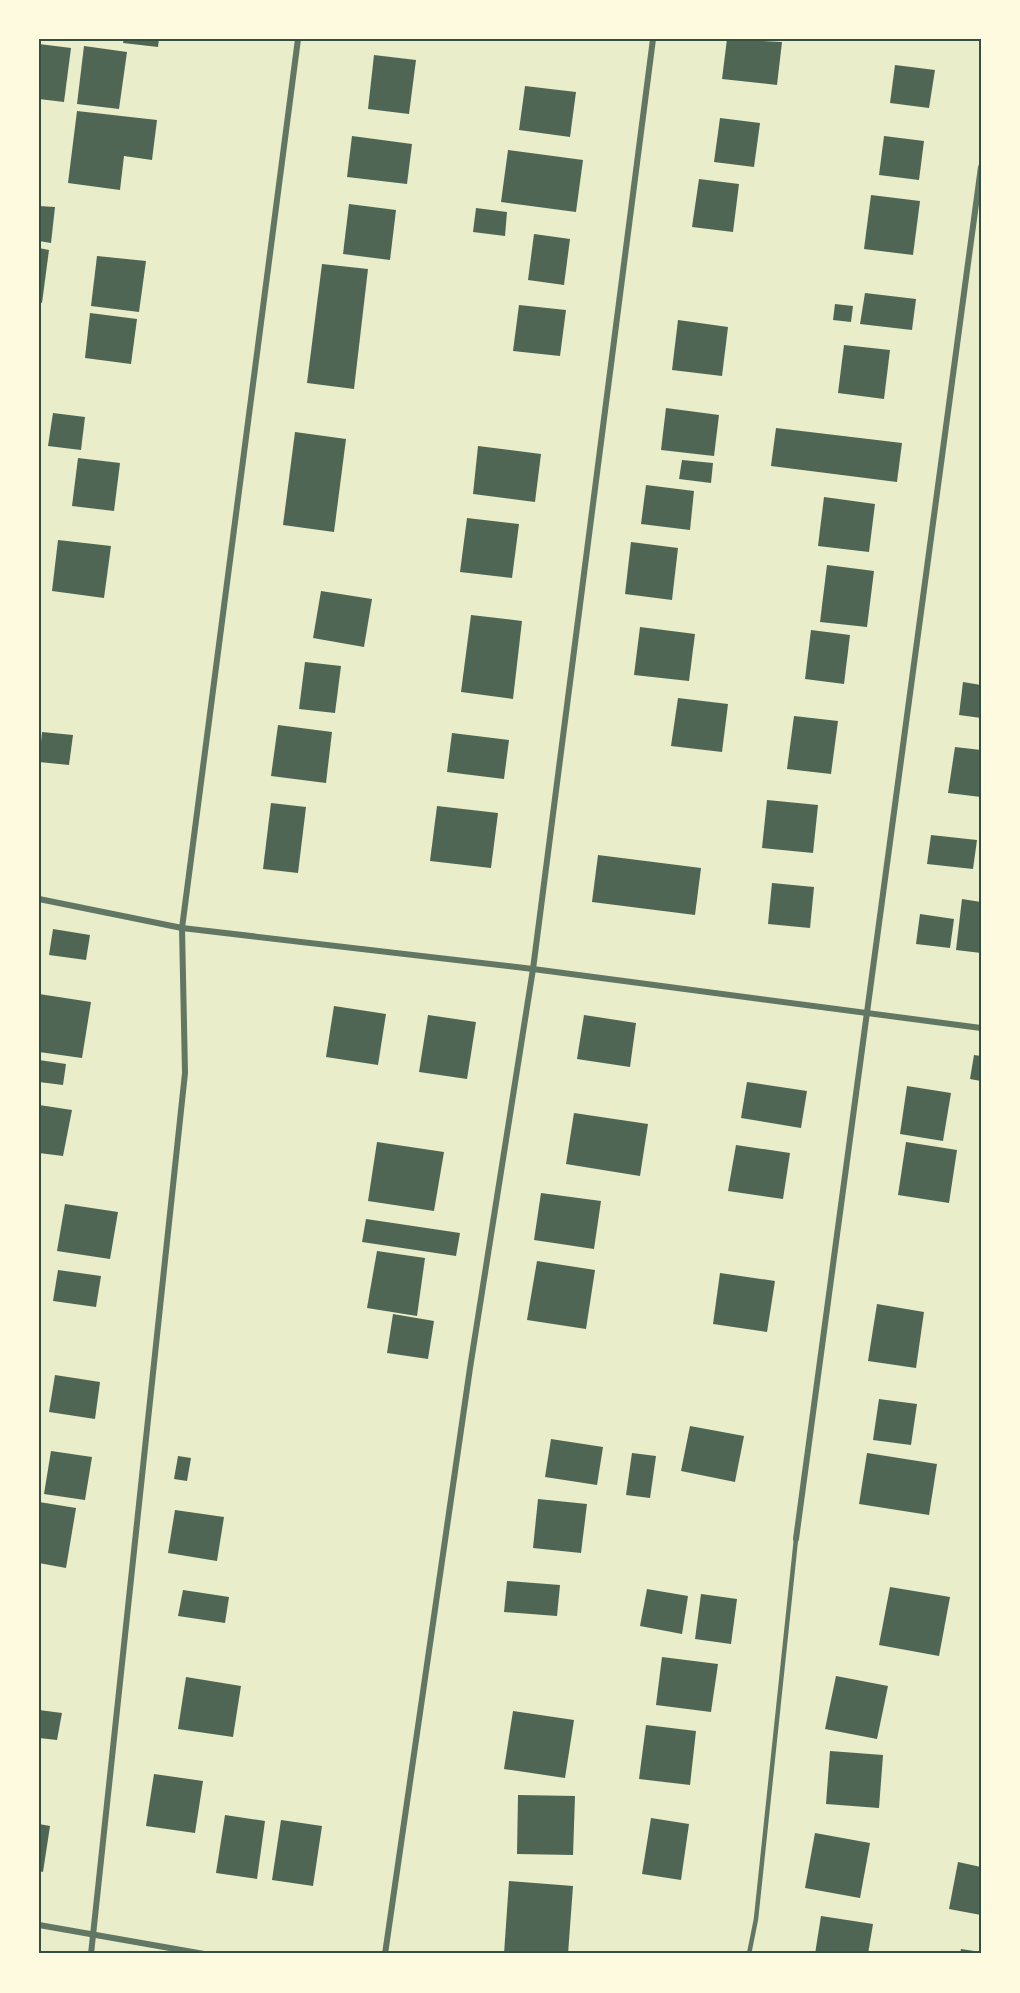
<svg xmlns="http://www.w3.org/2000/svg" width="1020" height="1993" font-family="'Noto Serif',serif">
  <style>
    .building { fill: #4f6655 }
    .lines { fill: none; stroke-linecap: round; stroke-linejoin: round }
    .service { stroke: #617663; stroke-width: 4.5 }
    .minor { stroke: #617663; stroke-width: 6 }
    .neatline { fill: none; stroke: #344e41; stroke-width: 2 }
  </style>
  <rect width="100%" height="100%" fill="#e9edc9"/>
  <g class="building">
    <polygon points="124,39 159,39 158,47 123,43"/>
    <polygon points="727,39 782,42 777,85 722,79"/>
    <polygon points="39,44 71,48 64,102 39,99"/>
    <polygon points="84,46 127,52 119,109 77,104"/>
    <polygon points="374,55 416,60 409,114 368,109"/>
    <polygon points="895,65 935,70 929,108 890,103"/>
    <polygon points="525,86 576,92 570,137 519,130"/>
    <polygon points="77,111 157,120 152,160 124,156 120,190 68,183"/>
    <polygon points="720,118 760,123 754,167 714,162"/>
    <polygon points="352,136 412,144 407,184 347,177"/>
    <polygon points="884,136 924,141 919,180 879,175"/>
    <polygon points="508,150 583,160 576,212 501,202"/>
    <polygon points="699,179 739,184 733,232 692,227"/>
    <polygon points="871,195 920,201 913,255 864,249"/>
    <polygon points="349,204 396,210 390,260 343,254"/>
    <polygon points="39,206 55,207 51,243 39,241"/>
    <polygon points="476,208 507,212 505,236 473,232"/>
    <polygon points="534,234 570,239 564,285 528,280"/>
    <polygon points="39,248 49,250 42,303 39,302"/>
    <polygon points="97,256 146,261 139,312 91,306"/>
    <polygon points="322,264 368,269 354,389 307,383"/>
    <polygon points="865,293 916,299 912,330 860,324"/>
    <polygon points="835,304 853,306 851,322 833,320"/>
    <polygon points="519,305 566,310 560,356 513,351"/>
    <polygon points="90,313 137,319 131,364 85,358"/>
    <polygon points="678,320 728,327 722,376 672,370"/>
    <polygon points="844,345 890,350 884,399 838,393"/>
    <polygon points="666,408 719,415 714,456 661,450"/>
    <polygon points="53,413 85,417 81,450 48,446"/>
    <polygon points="776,428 902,443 897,482 771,466"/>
    <polygon points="295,432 346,439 334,532 283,525"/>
    <polygon points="478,446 541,454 535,502 473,494"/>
    <polygon points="78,458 120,463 114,511 72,506"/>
    <polygon points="682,460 713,463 711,483 679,479"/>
    <polygon points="646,485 694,491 690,530 641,524"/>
    <polygon points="824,497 875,504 869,552 818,546"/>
    <polygon points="467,518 519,524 512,578 460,572"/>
    <polygon points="58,540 111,546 104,598 52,591"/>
    <polygon points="631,542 678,548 672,600 625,594"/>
    <polygon points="827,565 874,571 867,627 820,622"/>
    <polygon points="321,591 372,599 364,647 313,638"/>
    <polygon points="471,615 522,621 513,699 461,692"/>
    <polygon points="640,627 695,634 689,681 634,675"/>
    <polygon points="811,630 850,635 844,684 805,679"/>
    <polygon points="305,662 341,666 335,713 299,709"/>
    <polygon points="963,682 981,685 981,718 959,715"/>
    <polygon points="678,698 728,704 722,752 671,746"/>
    <polygon points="794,716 838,721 831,774 787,769"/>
    <polygon points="278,725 332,732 326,783 271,776"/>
    <polygon points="42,732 73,735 69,765 39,762"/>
    <polygon points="452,733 509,740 504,779 447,772"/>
    <polygon points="955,747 981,750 981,797 948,793"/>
    <polygon points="767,800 818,805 813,853 762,848"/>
    <polygon points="271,803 306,807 298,873 263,869"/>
    <polygon points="437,806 498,813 491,868 430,861"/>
    <polygon points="931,835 977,840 973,869 927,864"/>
    <polygon points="598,855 701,868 695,915 592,902"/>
    <polygon points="772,883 814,887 810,928 768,924"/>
    <polygon points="962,899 981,902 981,953 956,950"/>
    <polygon points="920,914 954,919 950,948 916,944"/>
    <polygon points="53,929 90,935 86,960 49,955"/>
    <polygon points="39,994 91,1002 82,1058 39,1052"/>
    <polygon points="334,1006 386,1014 378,1065 326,1057"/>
    <polygon points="428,1015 476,1022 467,1079 419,1072"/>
    <polygon points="584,1015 636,1023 630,1067 577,1059"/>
    <polygon points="974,1055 981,1056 981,1081 970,1079"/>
    <polygon points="39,1060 66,1064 63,1085 39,1082"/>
    <polygon points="747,1082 807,1091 801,1128 741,1118"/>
    <polygon points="907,1086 951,1093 943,1141 900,1134"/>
    <polygon points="39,1105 72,1110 63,1156 39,1153"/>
    <polygon points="574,1113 648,1124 640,1176 566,1164"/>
    <polygon points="377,1142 444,1152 434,1211 368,1201"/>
    <polygon points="906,1142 957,1150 949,1203 898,1195"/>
    <polygon points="736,1145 790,1153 783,1199 728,1191"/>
    <polygon points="541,1193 601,1201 594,1249 534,1240"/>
    <polygon points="65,1204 118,1212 110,1259 57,1251"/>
    <polygon points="366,1219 460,1233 456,1256 362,1242"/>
    <polygon points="377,1251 425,1258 417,1316 367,1308"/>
    <polygon points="537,1261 595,1270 586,1329 527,1320"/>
    <polygon points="58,1270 101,1276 96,1307 53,1301"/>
    <polygon points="720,1273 775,1281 767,1332 713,1324"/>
    <polygon points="877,1304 924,1312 916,1368 868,1361"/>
    <polygon points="393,1314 434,1321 428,1359 387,1353"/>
    <polygon points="55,1375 100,1382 95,1419 49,1412"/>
    <polygon points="879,1399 917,1404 911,1445 873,1440"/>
    <polygon points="690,1426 744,1436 735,1482 681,1471"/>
    <polygon points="551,1439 603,1447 597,1485 545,1477"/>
    <polygon points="51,1451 92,1457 85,1500 44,1494"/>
    <polygon points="632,1453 656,1456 650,1498 626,1495"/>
    <polygon points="867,1453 937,1464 929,1515 859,1504"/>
    <polygon points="178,1456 191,1458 187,1481 174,1479"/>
    <polygon points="538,1499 587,1504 581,1553 533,1548"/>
    <polygon points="39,1502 76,1508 66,1568 39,1563"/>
    <polygon points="175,1510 224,1517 217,1561 168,1553"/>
    <polygon points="507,1581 560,1585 557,1616 504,1612"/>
    <polygon points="890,1587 950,1597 939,1656 879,1645"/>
    <polygon points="647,1589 688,1596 682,1634 640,1626"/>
    <polygon points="183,1590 229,1597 225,1623 178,1616"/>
    <polygon points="701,1594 737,1599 731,1644 695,1639"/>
    <polygon points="662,1657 718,1664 711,1712 656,1705"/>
    <polygon points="836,1676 888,1686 877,1739 825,1729"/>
    <polygon points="186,1677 241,1686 233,1737 178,1729"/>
    <polygon points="39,1710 62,1713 57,1740 39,1738"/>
    <polygon points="513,1711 574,1720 565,1778 504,1769"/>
    <polygon points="646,1725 696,1731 690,1785 639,1779"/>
    <polygon points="830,1751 883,1755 879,1808 826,1804"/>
    <polygon points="154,1774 203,1781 195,1833 146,1826"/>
    <polygon points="518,1795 575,1796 573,1855 517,1854"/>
    <polygon points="225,1815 265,1821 257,1879 216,1873"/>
    <polygon points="651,1818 689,1824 681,1880 642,1874"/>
    <polygon points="281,1820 322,1826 313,1886 272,1880"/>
    <polygon points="39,1824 50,1826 43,1872 39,1871"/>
    <polygon points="815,1833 870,1843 860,1898 805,1888"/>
    <polygon points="958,1862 981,1867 981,1915 949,1909"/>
    <polygon points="509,1881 573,1886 568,1954 504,1954"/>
    <polygon points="821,1916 873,1924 868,1954 815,1954"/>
    <polygon points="961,1949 981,1952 981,1954 960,1954"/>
  </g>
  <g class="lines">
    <polyline class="service" points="749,1954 756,1919 796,1539"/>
    <g class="minor">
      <polyline points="39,899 182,928 533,969 981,1028"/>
      <polyline points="796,1539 981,167"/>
      <polyline points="39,1925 204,1954"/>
      <polyline points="91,1954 185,1073 182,928 298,39"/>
      <polyline points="385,1954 470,1368 533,969 653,39"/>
    </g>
  </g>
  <rect width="1020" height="1993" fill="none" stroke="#fefae0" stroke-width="81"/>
  <rect x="40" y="40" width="940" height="1912" class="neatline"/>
</svg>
